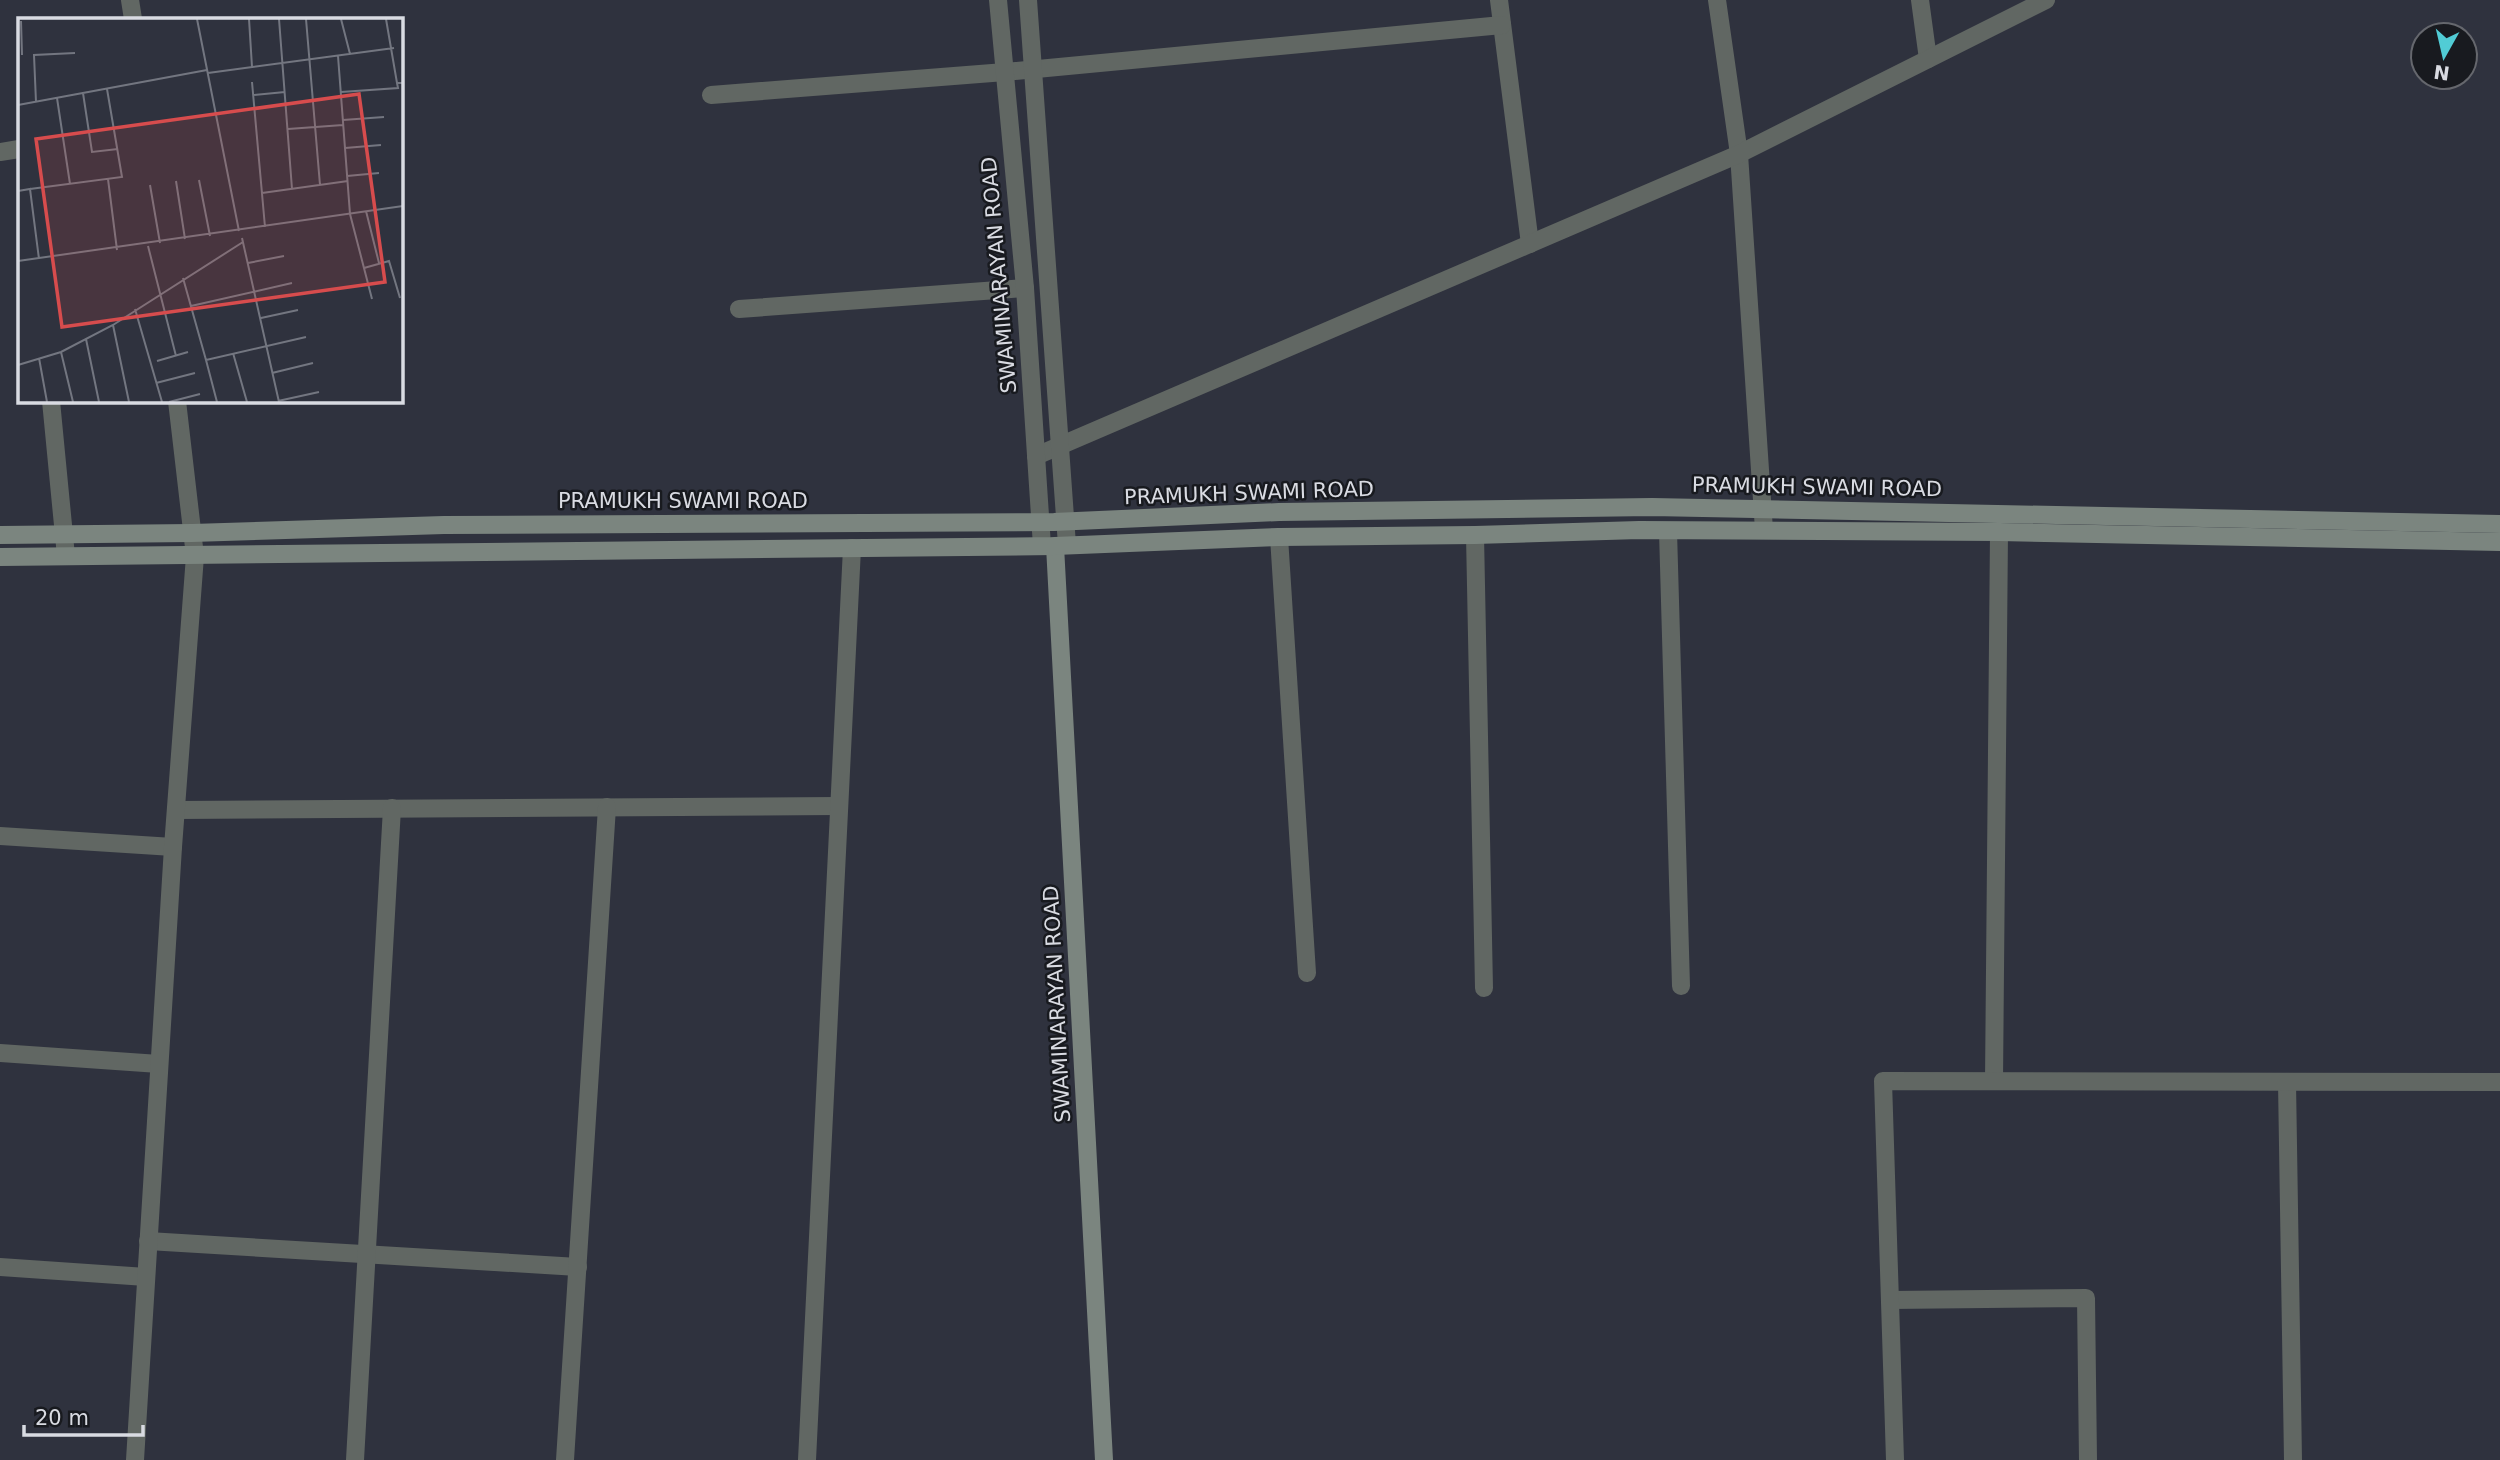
<svg xmlns="http://www.w3.org/2000/svg" width="2500" height="1460" font-family="'DejaVu Sans',sans-serif">
  <style>
    .lines { fill: none; stroke-linecap: round; stroke-linejoin: round }
    .minor { stroke: #616763; stroke-width: 18 }
    .tertiary { stroke: #616763; stroke-width: 18 }
    .secondary { stroke: #7b857f; stroke-width: 18 }
    .labels { text-anchor: middle; stroke-width: 5; stroke-linejoin: round; paint-order: stroke }
    .street-label { font-size: 21px; fill: #d9dbe2; stroke: #181a1f }
    .inset-road { fill: none; stroke: #737680; stroke-width: 2 }
    .view { fill: #d74c4d; fill-opacity: 0.15; stroke: #d74c4d; stroke-width: 3.5 }
    .inset-edge { fill: none; stroke: #d9dbe2; stroke-width: 3.5 }
  </style>
  <rect width="100%" height="100%" fill="#2f323e"/>
  <g class="lines">
    <g class="minor">
      <polyline points="130,0 133,19"/>
      <polyline points="1499,0 1530,244"/>
      <polyline points="1717,0 1739,154 1764,530"/>
      <polyline points="1920,0 1928,59"/>
      <polyline points="711,95 1005,72 1502,25"/>
      <polyline points="0,152 19,149"/>
      <polyline points="739,309 1025,288"/>
      <polyline points="51,401 66,556"/>
      <polyline points="1036,456 1739,154 2046,0"/>
      <polyline points="1668,531 1681,986"/>
      <polyline points="1475,535 1484,988"/>
      <polyline points="1279,537 1307,973"/>
      <polyline points="176,810 839,806"/>
      <polyline points="0,836 173,847"/>
      <polyline points="0,1053 159,1064"/>
      <polyline points="1994,1081 1999,532"/>
      <polyline points="2287,1082 2293,1460"/>
      <polyline points="148,1241 578,1267"/>
      <polyline points="0,1267 146,1277"/>
      <polyline points="1890,1300 2086,1298 2088,1460"/>
      <polyline points="135,1460 173,847 195,556 177,401"/>
      <polyline points="355,1460 392,808"/>
      <polyline points="565,1460 607,807"/>
      <polyline points="807,1460 852,548"/>
      <polyline points="1895,1460 1883,1081 2500,1082"/>
    </g>
    <g class="tertiary">
      <polyline points="998,0 1025,288 1042,546"/>
      <polyline points="1028,0 1067,545"/>
    </g>
    <g class="secondary">
      <polyline points="0,535 192,533 444,525 1054,522 1279,512 1652,507 2500,524"/>
      <polyline points="1055,546 1104,1460"/>
      <polyline points="0,557 1055,546 1279,537 1475,535 1639,530 1999,532 2500,542"/>
    </g>
  </g>
  <g class="labels">
    <g class="street-label">
      <text transform="translate(999 275) rotate(-95)" y="7">SWAMINARAYAN ROAD</text>
      <text transform="translate(1817 487) rotate(1)" y="7">PRAMUKH SWAMI ROAD</text>
      <text transform="translate(1249 493) rotate(-2)" y="7">PRAMUKH SWAMI ROAD</text>
      <text x="683" y="508">PRAMUKH SWAMI ROAD</text>
      <text transform="translate(1057 1004) rotate(-93)" y="7">SWAMINARAYAN ROAD</text>
    </g>
  </g>
  <g transform="translate(18 18)">
    <rect width="385" height="385" fill="#2f323e"/>
    <path class="inset-road" d="M179,1L221,213M231,1L234,49M261,1L274,171M288,1L302,167M323,1L332,36M368,1L379,65H385M3,3L4,37M320,38L332,196L354,281M190,55L376,30M234,64L247,209M323,74L380,70L379,65M65,75L74,134L100,131M235,77L267,74M39,80L52,166M18,84L16,37L57,35M0,87L189,52M325,102L366,99M270,111L325,107M327,130L363,127M329,158L361,155M90,161L99,232M181,162L192,218M158,163L167,221M132,167L142,225M12,171L104,159L89,71M0,173L12,171L21,241M244,175L330,163M348,193L361,245M224,220L261,384M130,228L158,338M0,243L385,188M230,245L266,238M346,250L371,243L382,280M165,260L188,342M173,288L274,265M117,291L144,384M243,300L280,292M95,307L111,384M68,321L81,384M43,334L55,384M215,335L229,384M21,340L29,384M139,343L170,334M0,347L43,334L95,307L225,224M254,355L295,345M138,365L177,355M260,383L301,374M151,384L182,376M199,384L188,342L288,319"/>
    <path class="view" d="M341,76L367,264L44,309L18,121Z"/>
    <rect width="385" height="385" class="inset-edge"/>
  </g>
  <g transform="translate(2444 56) rotate(188)"><circle r="33" fill="#181a1f" stroke="#65676d" stroke-width="2"/>
  <path d="M0-5L12 26L0 18L-12 26Z" fill="#51ccd5"/>
  <text y="-10" font-size="19" font-weight="bold" text-anchor="middle" fill="#d9dbe2">N</text>
  </g>
  <path d="M24 1425v10h119v-10" fill="none" stroke="#d9dbe2" stroke-width="3.5"/>
  <text x="35" y="1425" font-size="21" fill="#d9dbe2" stroke="#181a1f" stroke-width="5" paint-order="stroke">20 m</text>
</svg>
